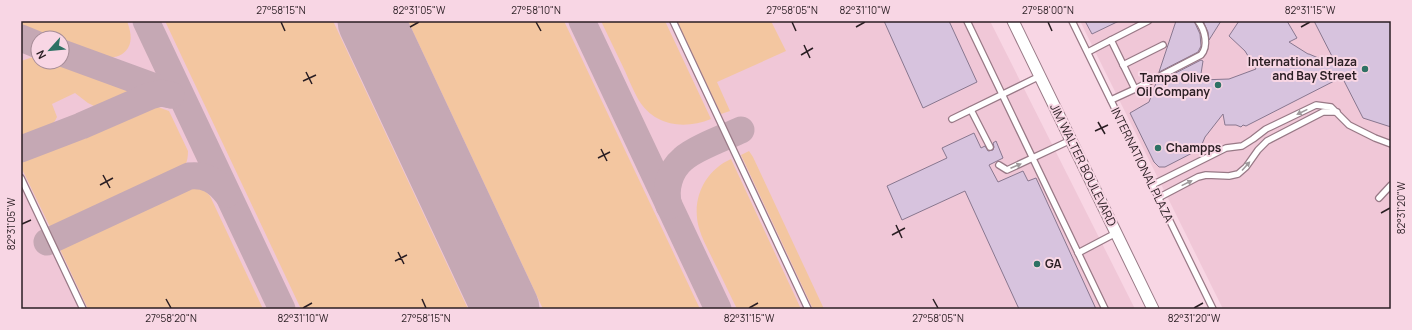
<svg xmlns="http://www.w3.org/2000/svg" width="1412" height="330" font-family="Manrope,sans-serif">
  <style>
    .built { fill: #f0c7d7; fill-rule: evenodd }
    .green { fill: #f3c6a0 }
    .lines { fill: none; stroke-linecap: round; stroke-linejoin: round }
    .taxiway { stroke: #c5a8b4; stroke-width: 27 }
    .runway { stroke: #c5a8b4; stroke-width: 67 }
    .building { fill: #d7c3de; stroke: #88778f }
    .lane-casing { stroke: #987986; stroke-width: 8 }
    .street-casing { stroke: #987986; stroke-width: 13 }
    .lane { stroke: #fff; stroke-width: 5.5 }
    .street { stroke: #fff; stroke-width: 11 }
    .oneway { fill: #9f9a9c }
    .ticks { fill: none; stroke: #2a1e23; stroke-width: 1.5 }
    .poi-dot { fill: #2e7164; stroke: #f8d6e4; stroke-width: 1.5 }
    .labels { text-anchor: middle; stroke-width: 4; stroke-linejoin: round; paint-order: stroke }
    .poi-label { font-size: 12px; font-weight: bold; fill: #2a1e23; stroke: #f8d6e4; text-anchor: end }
    .street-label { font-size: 12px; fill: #2a1e23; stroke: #f8d6e4 }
    .neatline { fill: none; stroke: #2a1e23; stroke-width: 1.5 }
    .ticks-label { font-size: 10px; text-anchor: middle; fill: #2a1e23 }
  </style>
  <rect width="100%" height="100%" fill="#f8d6e4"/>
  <g class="built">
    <path d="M21,21H990L1135,309H21ZM38,38H62V62H38Z"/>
    <polygon points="1080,21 1391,21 1391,309 1223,309"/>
  </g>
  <g class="green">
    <path d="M21,21H127C130,29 133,40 128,48C114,69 80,50 62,43V38H47L21,28Z"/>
    <polygon points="165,21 333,21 468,309 301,309"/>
    <polygon points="408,21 564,21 700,309 543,309"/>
    <path d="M601,21H665L711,119C684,130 654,126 638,99C633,90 629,80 625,71C617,54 609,38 601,21Z"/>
    <polygon points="677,21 771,21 786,51 717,82 730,111 721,114"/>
    <path d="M36,56H38V62H58L132,90L134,93L132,95L100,109L88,103L75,93L52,104L57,117C51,131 35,134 21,140V61Z"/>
    <path d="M148,105H152L169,111L188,151C188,162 185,170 175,175L53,233L21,167V159L74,138Z"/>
    <polygon points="749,151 753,157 824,309 813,309 741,155"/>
    <path d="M731,159L801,309H737C729,293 722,277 714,262C709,251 702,239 699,228C691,200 704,171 731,159Z"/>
    <path d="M187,185C197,185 203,188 210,196L263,309H88L58,245Z"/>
  </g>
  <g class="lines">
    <g class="taxiway">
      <polyline points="146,21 282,309"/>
      <polyline points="582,21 718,309"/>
      <polyline points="21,38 38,45"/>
      <polyline points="62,53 155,87 171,95"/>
      <polyline points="21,149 81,126 150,96 161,93 171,95"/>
      <path d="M669,206C664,189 670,170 683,159C695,148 726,137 741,130"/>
      <path d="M47,242L189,176C206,174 217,181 227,194"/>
    </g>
    <polyline class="runway" points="371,21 506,309"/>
  </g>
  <g class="building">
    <polygon points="884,21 949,21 977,82 923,108"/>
    <polygon points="1085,21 1119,21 1092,34"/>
    <polygon points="1176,21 1194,21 1200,34 1201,46 1198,52 1159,72"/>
    <polygon points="1203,21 1221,21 1209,40 1208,32"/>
    <polygon points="1239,21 1287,21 1297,38 1289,42 1308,54 1309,54 1337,66 1314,21 1391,21 1391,127 1363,118 1342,77 1246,126 1243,125 1241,127 1236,125 1225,125 1223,114 1205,137 1200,149 1165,167 1159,167 1154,162 1130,113 1149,102 1156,83 1201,60 1203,61 1200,80 1229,79 1256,69 1245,51 1229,36"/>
    <polygon points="974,133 981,148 985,146 988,151 993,150 994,147 993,143 996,141 1003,158 989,165 998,182 1023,171 1028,181 1036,178 1096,309 1019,309 965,191 902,220 887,186 947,158 942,148"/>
  </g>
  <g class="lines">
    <g class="lane-casing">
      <g id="lane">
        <polyline points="673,21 808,309"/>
        <polyline points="967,21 1105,309"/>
        <polyline points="1072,21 1213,309"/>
        <polyline points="1111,40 1148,21"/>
        <polyline points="1088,52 1111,40 1135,89 1111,100"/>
        <polyline points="1123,65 1163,45"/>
        <path d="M1135,89L1201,55C1209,46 1205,30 1198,21"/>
        <polyline points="971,110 990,147"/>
        <polyline points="952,119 1040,76"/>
        <polyline points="999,165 1007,170 1071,140"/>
        <polyline points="21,178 83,309"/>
        <polyline points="1152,185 1226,148 1242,146 1253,139 1266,129 1316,105 1331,107 1349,125 1375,138 1391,144"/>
        <polyline points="1158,198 1198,177 1206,175 1229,176 1238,174 1246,167 1258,150 1267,141 1323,112 1337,112"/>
        <polyline points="1379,198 1391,185"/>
        <polyline points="1078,253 1116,233"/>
      </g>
    </g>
    <g class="street-casing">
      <polyline id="street" points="1013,21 1153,309"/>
    </g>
    <use href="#lane" class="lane"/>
    <use href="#street" class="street"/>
  </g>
  <defs><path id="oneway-solid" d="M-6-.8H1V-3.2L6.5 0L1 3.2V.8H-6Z"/></defs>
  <g class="oneway">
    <use href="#oneway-solid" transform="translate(1302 112) rotate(154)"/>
    <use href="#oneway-solid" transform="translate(1016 166) rotate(-23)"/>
    <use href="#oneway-solid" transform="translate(1246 166) rotate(-48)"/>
    <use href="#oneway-solid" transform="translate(1187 183) rotate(-26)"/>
  </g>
  <path class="ticks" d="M281,22L285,31M536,22L541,31M792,22L796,31M1048,22L1052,31M410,27L419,22M856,27L865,22M1301,27L1310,22M804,45L810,58M801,55L813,48M306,72L312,84M303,81L316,75M1098,122L1105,134M1095,131L1108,125M601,149L607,161M598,158L610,152M103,175L110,188M100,185L113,178M1381,213L1390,208M22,224L31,220M896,225L902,238M892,235L905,228M398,252L404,264M395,261L407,255M166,299L171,308M422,299L426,308M933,299L938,308M303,308L312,303M749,308L758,303M1194,308L1203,303"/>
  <g class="poi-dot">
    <circle cx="1365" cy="69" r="4"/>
    <circle cx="1218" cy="85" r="4"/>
    <circle cx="1158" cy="148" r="4"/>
    <circle cx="1037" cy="264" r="4"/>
  </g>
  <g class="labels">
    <g class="poi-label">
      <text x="1357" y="66">International Plaza<tspan x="1357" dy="14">and Bay Street</tspan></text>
      <text x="1210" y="82">Tampa Olive<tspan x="1210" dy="14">Oil Company</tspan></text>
      <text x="1166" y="152" text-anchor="start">Champps</text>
      <text x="1045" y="268" text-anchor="start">GA</text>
    </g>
    <g class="street-label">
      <text transform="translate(1083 165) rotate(64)" y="4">JIM WALTER BOULEVARD</text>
      <text transform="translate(1142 165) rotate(64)" y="4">INTERNATIONAL PLAZA</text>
    </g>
  </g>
  <rect width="1412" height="330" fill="none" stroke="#f8d6e4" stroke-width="44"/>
  <g transform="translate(50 50) rotate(243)"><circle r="19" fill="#f8d6e4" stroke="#a68c97"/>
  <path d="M0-3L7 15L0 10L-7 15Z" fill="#2e7164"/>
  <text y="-6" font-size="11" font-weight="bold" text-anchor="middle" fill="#2a1e23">N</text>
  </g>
  <rect x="22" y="22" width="1368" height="286" class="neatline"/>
  <g class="ticks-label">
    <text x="281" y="14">27°58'15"N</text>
    <text x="419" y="14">82°31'05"W</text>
    <text x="536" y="14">27°58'10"N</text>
    <text x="792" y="14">27°58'05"N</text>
    <text x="865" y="14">82°31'10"W</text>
    <text x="1048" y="14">27°58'00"N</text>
    <text x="1310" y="14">82°31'15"W</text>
    <text transform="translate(1401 208) rotate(-90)" y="4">82°31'20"W</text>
    <text transform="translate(11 224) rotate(-90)" y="4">82°31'05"W</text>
    <text x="171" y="322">27°58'20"N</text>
    <text x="303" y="322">82°31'10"W</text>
    <text x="426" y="322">27°58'15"N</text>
    <text x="749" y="322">82°31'15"W</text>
    <text x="938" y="322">27°58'05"N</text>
    <text x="1194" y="322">82°31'20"W</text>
  </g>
</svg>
